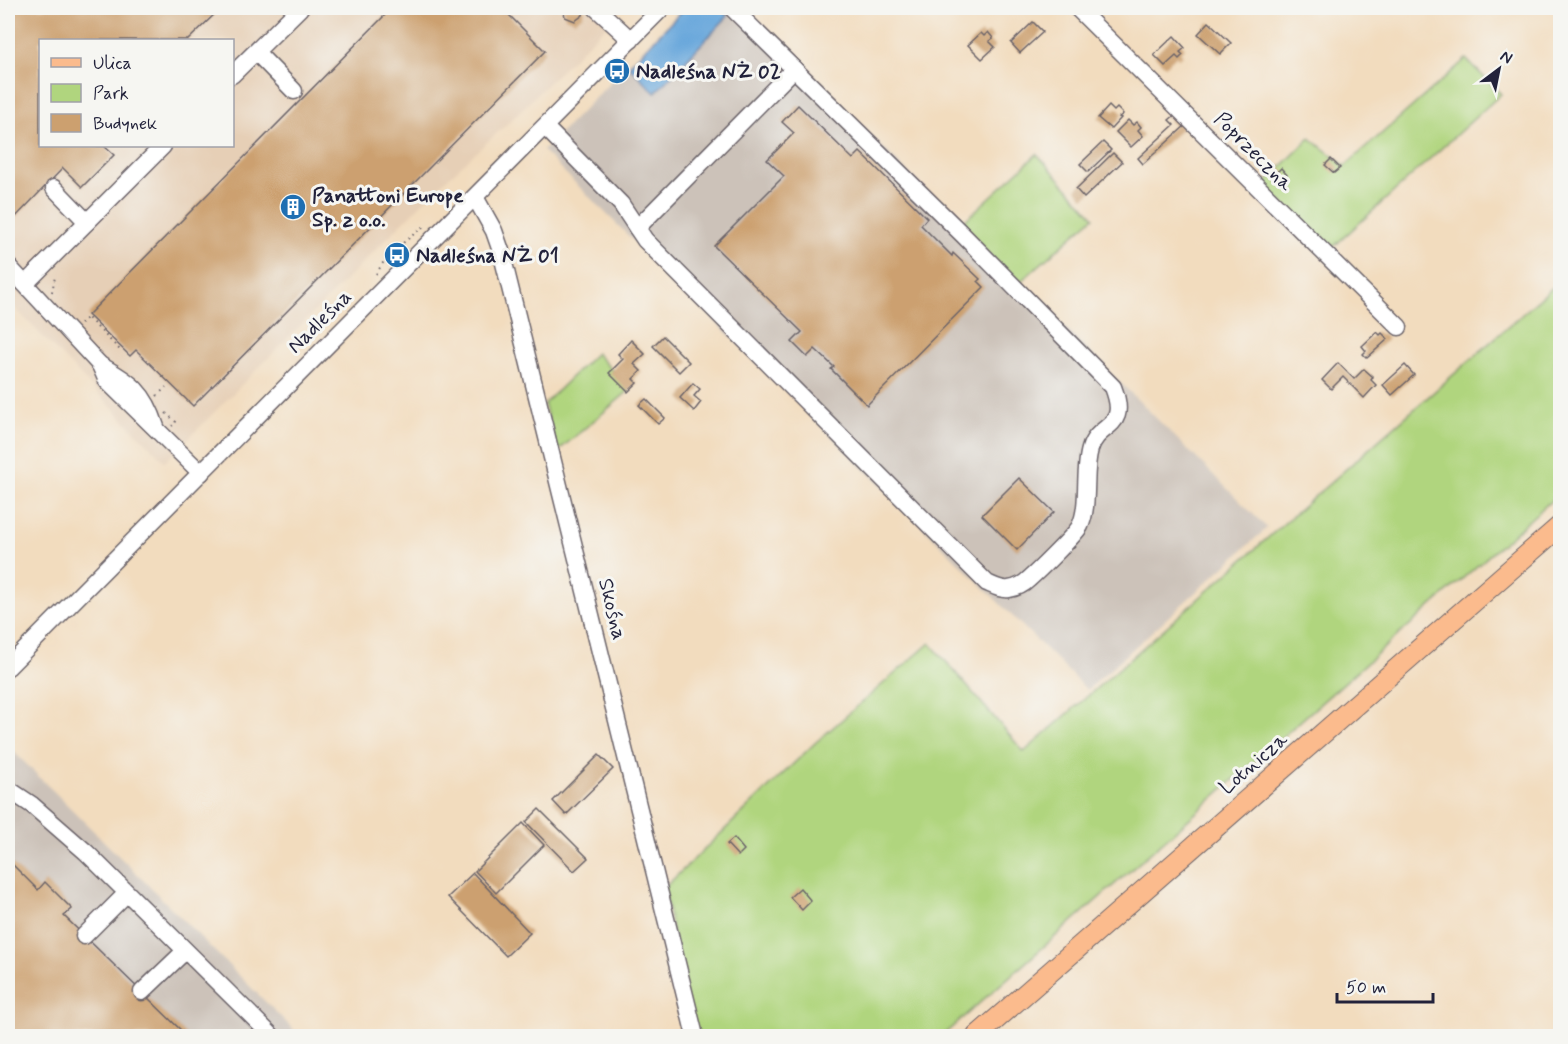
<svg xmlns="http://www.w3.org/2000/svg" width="1568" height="1044" font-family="Mynerve,sans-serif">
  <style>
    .built { fill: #e6cfb6; fill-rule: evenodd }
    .industrial { fill: #ccc2b9 }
    .green { fill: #b0d57e; stroke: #697c5c; stroke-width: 1.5 }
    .water { fill: #6aa8dc; stroke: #46658c; stroke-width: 1.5 }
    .building { fill: #cca06f }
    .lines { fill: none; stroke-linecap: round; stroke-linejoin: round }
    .minor-casing { stroke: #6b6369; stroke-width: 19 }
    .major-casing { stroke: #6b6369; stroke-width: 22 }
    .path { stroke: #6b6369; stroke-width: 2; stroke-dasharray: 1.5 4.5; stroke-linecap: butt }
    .minor { stroke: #fff; stroke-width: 16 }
    .major { stroke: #fbbb8d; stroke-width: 20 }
    .labels { text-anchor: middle; stroke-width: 6; stroke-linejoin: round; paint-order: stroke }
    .poi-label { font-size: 21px; font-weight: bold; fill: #22223b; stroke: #f6f6f2; text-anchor: start }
    .street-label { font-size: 21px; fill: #22223b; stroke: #f6f6f2 }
  </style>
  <rect width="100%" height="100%" fill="#f6f6f2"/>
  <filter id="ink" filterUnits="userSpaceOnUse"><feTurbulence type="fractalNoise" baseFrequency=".0167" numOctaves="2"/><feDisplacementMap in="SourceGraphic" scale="12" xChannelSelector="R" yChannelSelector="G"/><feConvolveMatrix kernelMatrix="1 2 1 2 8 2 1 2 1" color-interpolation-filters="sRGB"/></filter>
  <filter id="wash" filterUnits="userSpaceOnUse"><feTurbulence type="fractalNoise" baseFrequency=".008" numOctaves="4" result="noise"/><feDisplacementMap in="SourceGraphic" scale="24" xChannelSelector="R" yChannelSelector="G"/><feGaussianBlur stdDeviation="1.35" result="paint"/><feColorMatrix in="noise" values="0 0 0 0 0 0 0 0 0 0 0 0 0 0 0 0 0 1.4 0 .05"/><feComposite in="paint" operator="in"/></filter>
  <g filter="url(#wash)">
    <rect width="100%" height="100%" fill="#f2dcbe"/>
    <path class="built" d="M8,8H611L618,14L508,123L438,187L165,462L8,301ZM40,40H232V146H40Z"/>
    <g class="industrial">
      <polygon points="683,8 742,8 1267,528 1087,690 543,151"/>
      <polygon points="8,746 300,1036 8,1036"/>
    </g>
    <g class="green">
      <polygon points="1466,59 1501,94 1331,249 1263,185 1310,138 1345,166"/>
      <polygon points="1037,154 1094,217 1018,284 960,225"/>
      <polygon points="1560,281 1560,493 942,1036 692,1036 664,888 815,743 930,643 1024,752"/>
      <polygon points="596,353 630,390 558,451 544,404"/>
    </g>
    <polygon class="water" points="685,8 719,8 728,16 655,93 629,66"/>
    <g id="blocks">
      <g class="building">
        <polygon points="8,8 221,8 188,40 40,40 40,146 104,146 114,155 82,187 63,168 8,225"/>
        <polygon points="392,8 502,8 545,51 193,406 136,350 130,356 88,315"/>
        <polygon points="563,8 584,8 584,10 583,15 575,21 565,17"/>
        <polygon points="1033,22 1043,32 1020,53 1011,43"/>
        <polygon points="1209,22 1231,43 1220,54 1198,34"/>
        <polygon points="988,32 993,38 989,41 995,47 982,59 968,45 981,33 984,36"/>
        <polygon points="1174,36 1185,48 1180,52 1183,55 1179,59 1176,56 1165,66 1154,55"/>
        <polygon points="798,105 853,159 860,152 927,218 921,225 952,256 953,253 980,279 978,281 984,287 867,405 831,369 834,367 815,349 807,357 792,342 802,332 714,246 784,176 767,160 794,133 782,122"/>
        <polygon points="1109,106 1114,111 1117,108 1123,114 1119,117 1121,118 1111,129 1098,118"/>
        <polygon points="1176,114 1186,125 1143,164 1138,158 1174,125 1169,120"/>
        <polygon points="1128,120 1133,125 1137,122 1141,127 1138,130 1143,136 1131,147 1116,132"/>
        <polygon points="1103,142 1111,150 1088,172 1080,164"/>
        <polygon points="1113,153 1122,162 1084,198 1076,189"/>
        <polygon points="1331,159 1340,168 1334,173 1325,165"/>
        <polygon points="1281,168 1287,175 1279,182 1273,176"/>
        <polygon points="1377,332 1380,335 1382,333 1388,339 1367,358 1363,354 1366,351 1362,346"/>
        <polygon points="663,336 689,362 679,372 653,346"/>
        <polygon points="631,340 645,354 634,364 641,371 633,379 637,383 628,392 609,373 623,359 618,354"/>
        <polygon points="1338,363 1354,379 1364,369 1373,377 1371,380 1376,385 1364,398 1343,377 1331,389 1322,380"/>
        <polygon points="1405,365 1414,375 1392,395 1383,385"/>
        <polygon points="693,383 700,389 694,396 701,402 694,411 680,398"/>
        <polygon points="646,399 665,418 658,424 639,405"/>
        <polygon points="1019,478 1054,512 1017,550 982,515"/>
        <polygon points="599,755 613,769 566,815 553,801"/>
        <polygon points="539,809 588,858 574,871 526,822"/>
        <polygon points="523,823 544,845 496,893 475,871"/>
        <polygon points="734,838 744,850 738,856 727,844"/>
        <polygon points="8,860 38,890 45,882 72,909 64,916 187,1036 8,1036"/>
        <polygon points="473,873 530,933 506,956 448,897"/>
        <polygon points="800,888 811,901 802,910 790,897"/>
      </g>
    </g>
  </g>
  <g filter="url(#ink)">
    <use href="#blocks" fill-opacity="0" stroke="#6b6369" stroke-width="1.5"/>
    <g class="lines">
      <g class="minor-casing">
        <g id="minor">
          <polyline points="596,8 631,40"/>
          <polyline points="1077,8 1399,327"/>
          <polyline points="256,52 294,91"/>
          <polyline points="232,75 300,8"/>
          <path d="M545,127L621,204L645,240L987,583C994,586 1001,590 1009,589C1016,588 1024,584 1029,579C1037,572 1076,534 1080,526C1090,505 1083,472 1090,449C1098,421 1130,431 1113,387L964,236L732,8"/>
          <polyline points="54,188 87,222"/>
          <polyline points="475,197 494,231 501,251 695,1036"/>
          <polyline points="637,228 794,69"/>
          <polyline points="8,266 100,365 107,381 201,473"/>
          <polyline points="25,284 163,146"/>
          <path d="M100,365C131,382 145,392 156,427"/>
          <polyline points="8,667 662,8"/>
          <polyline points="8,789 32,805 86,852 272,1036"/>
          <polyline points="84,936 127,893"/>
          <polyline points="142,992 185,951"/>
        </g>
      </g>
      <g class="major-casing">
        <polyline id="major" points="977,1036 1560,526"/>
      </g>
      <g class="path">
        <polyline points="376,274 388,255 424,226"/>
        <polyline points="52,292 55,277"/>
        <polyline points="80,324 87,317 122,352"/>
        <polyline points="157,396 166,387"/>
        <polyline points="166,413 176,422 172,426"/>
      </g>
      <use href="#minor" class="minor"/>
      <use href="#major" class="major"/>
    </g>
  </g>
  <defs>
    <g id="bus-disc" transform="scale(1.35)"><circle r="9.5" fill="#1f6fb2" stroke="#f6f6f2"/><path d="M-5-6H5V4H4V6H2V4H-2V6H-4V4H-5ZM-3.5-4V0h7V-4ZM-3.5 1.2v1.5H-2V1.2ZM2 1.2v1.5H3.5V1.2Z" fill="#fff"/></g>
    <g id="building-disc" transform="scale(1.35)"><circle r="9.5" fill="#1f6fb2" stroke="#f6f6f2"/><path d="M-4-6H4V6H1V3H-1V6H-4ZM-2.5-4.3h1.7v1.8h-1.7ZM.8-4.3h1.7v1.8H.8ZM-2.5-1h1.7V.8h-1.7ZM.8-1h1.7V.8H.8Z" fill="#fff"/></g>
  </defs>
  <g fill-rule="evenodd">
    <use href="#bus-disc" x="617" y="71"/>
    <use href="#building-disc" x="293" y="207"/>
    <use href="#bus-disc" x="397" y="255"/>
  </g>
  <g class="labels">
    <g class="poi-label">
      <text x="636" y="78">Nadleśna NŻ 02</text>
      <text x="312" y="202">Panattoni Europe<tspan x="312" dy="24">Sp. z o.o.</tspan></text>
      <text x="416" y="262">Nadleśna NŻ 01</text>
    </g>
    <g class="street-label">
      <text transform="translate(1254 151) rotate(45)" y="7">Poprzeczna</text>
      <text transform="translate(319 321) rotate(-45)" y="7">Nadleśna</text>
      <text transform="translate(613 609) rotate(76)" y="7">Skośna</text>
      <text transform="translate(1253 763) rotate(-41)" y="7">Lotnicza</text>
    </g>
  </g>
  <rect width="1568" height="1044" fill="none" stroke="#f6f6f2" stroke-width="30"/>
  <rect x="39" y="39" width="195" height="108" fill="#f6f6f2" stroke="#a1a1a9" stroke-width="1.5"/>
  <rect x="51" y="58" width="30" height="9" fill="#fbbb8d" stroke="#a1a1a9" stroke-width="1.5"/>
  <text x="93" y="69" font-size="18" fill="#22223b">Ulica</text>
  <rect x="51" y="84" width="30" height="18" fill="#b0d57e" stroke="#a1a1a9" stroke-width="1.5"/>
  <text x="93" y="99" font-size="18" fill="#22223b">Park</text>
  <rect x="51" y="114" width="30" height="18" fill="#cca06f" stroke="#a1a1a9" stroke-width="1.5"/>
  <text x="93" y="129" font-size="18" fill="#22223b">Budynek</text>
  <g transform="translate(1499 69) rotate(32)" stroke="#f6f6f2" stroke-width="4.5" paint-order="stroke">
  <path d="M0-4.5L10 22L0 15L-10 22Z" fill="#22223b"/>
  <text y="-9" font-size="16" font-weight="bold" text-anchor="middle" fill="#22223b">N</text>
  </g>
  <path d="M1337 993v9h96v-9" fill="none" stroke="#22223b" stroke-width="3"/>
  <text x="1346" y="993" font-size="18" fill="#22223b" stroke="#f6f6f2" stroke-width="4.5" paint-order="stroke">50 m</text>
</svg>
